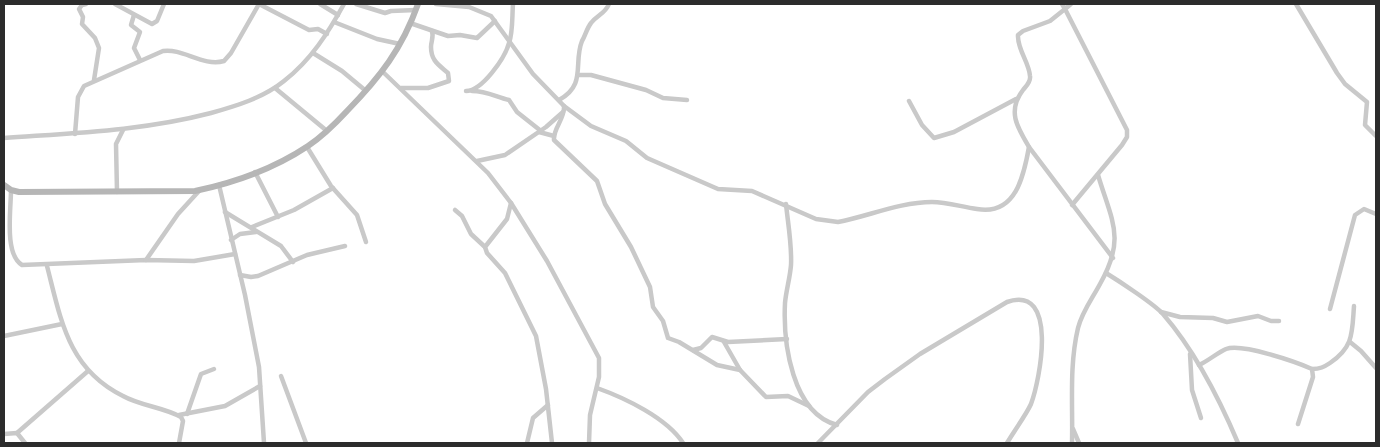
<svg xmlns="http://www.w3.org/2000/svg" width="1380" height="447" font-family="Ubuntu,sans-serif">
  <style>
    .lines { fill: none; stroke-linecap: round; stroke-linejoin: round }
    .street { stroke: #c9c9c9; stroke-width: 4.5 }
    .secondary { stroke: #b6b6b6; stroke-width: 6 }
  </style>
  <rect width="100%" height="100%" fill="#fff"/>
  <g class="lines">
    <g class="street">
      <polyline points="86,4 82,5 79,9 83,17 82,24 95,38 99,48 94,80"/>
      <polyline points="115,4 152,24 157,21 164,4"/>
      <polyline points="259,4 309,30 318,29 327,34"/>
      <polyline points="320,4 338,15"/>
      <polyline points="356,4 385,13 391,11 416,10"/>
      <path d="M436,4L469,7L491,16L533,74L564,106L591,126L626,141L647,158L718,189L752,191L816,219L838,222C869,216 900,202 932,202C947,202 962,207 977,209C1016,216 1024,175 1029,147"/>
      <path d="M1062,4L1065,9L1050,21L1023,31L1018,35C1017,49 1029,62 1030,76C1031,82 1026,86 1023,90C1007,111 1017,127 1029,147L1113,258"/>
      <polyline points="1071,4 1065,9 1127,130 1127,137 1122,145 1072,205"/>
      <polyline points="1296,4 1337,73 1345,84 1367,102 1365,125 1376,136"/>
      <polyline points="134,15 131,25 140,32 134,48 140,60"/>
      <polyline points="334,22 377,39 400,44"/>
      <polyline points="410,23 448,36 460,35 477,38 495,21"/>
      <polyline points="313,53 342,71 366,91"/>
      <polyline points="383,72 488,173 511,203 547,261 599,358 599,377 590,415 589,443"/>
      <polyline points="578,75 591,75 646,90 663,98 687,100"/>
      <polyline points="275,88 327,131"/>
      <path d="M401,88H428L449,81L448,73C439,65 431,61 431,47C431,41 434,37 432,31"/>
      <path d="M466,91C482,91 505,58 509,43C513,32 512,16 513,4"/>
      <path d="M472,91C487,91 496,97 509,100L517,112L541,131"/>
      <path d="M559,100C587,85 573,63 582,41C585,36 587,28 591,23C597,15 605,14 609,4"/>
      <polyline points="909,101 922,125 934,138 954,132 1016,99"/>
      <path d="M564,106C565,119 553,128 554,140L597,181L605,204L631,247L650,287L653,307L663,321L668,338L679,342L717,365L740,370"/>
      <polyline points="539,132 554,136"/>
      <path d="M75,134L78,97L84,86L163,51C183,48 203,67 224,61L231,53L259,4"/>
      <path d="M4,138C74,133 142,131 211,113C236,106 263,98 284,81C311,60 328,33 344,4"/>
      <polyline points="307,147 331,186 357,215 366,242"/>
      <polyline points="477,161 505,155 546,127 563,112"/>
      <polyline points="255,172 278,217"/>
      <polyline points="219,185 245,295 259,367 264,443"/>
      <path d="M11,190C11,210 4,254 22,265L146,260L194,261L235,254"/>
      <polyline points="117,192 116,144 123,130"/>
      <polyline points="511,203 507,219 485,247 487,253 505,273 536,336 546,389 552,443"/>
      <path d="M786,204C788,224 792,245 791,265C790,278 786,291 785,303C783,343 792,413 837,425"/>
      <polyline points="455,210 462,216 471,234 485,247"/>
      <polyline points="225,212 281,246 293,262"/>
      <polyline points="252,227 294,210 333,188"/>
      <polyline points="231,240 240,234 256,232"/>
      <polyline points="146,260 178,214 199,191"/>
      <path d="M47,266C61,320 68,369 123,396C141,406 163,407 181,417L183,421L179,443"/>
      <path d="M1106,273C1119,281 1154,304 1163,314C1195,351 1219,398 1238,443"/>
      <polyline points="240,275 251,277 258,276 307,255 345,246"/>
      <polyline points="1330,309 1355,215 1364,209 1376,214"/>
      <polyline points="1161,312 1180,317 1213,318 1227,322 1258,316 1271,321 1279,321"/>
      <polyline points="4,336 62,324"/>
      <polyline points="724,342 740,370 766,397 788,396 809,406"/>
      <polyline points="1350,342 1361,351 1376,368"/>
      <polyline points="693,350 701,348 712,337 728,342 787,339"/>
      <polyline points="1190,354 1192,390 1201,418"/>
      <path d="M1199,365C1208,361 1217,353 1226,349C1242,343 1296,362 1312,369L1313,377L1298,424"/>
      <path d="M1312,369C1320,369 1324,367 1330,363C1354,347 1352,332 1354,306"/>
      <polyline points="281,376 306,443"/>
      <path d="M597,388C625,398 667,418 683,443"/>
      <polyline points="187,414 201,374 214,369"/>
      <polyline points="179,415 225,406 260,386"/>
      <polyline points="1073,429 1079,443"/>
      <polyline points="17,433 88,371"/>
      <polyline points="4,434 17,433 25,443"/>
      <polyline points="527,443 533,418 548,405"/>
      <path d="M818,443L868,392L885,379L920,354L1007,302C1059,284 1040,380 1031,404C1026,415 1014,431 1007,443"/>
      <path d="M1072,443C1073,405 1069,366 1078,328C1082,312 1092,299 1100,284C1126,238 1112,222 1098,175"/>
    </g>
    <path class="secondary" d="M4,185L11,190L19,192L195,191C233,183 275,168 308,146C323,136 335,124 347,111C380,77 402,49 418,4"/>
  </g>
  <rect width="1380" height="447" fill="none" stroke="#2c2c2c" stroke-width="10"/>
</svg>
